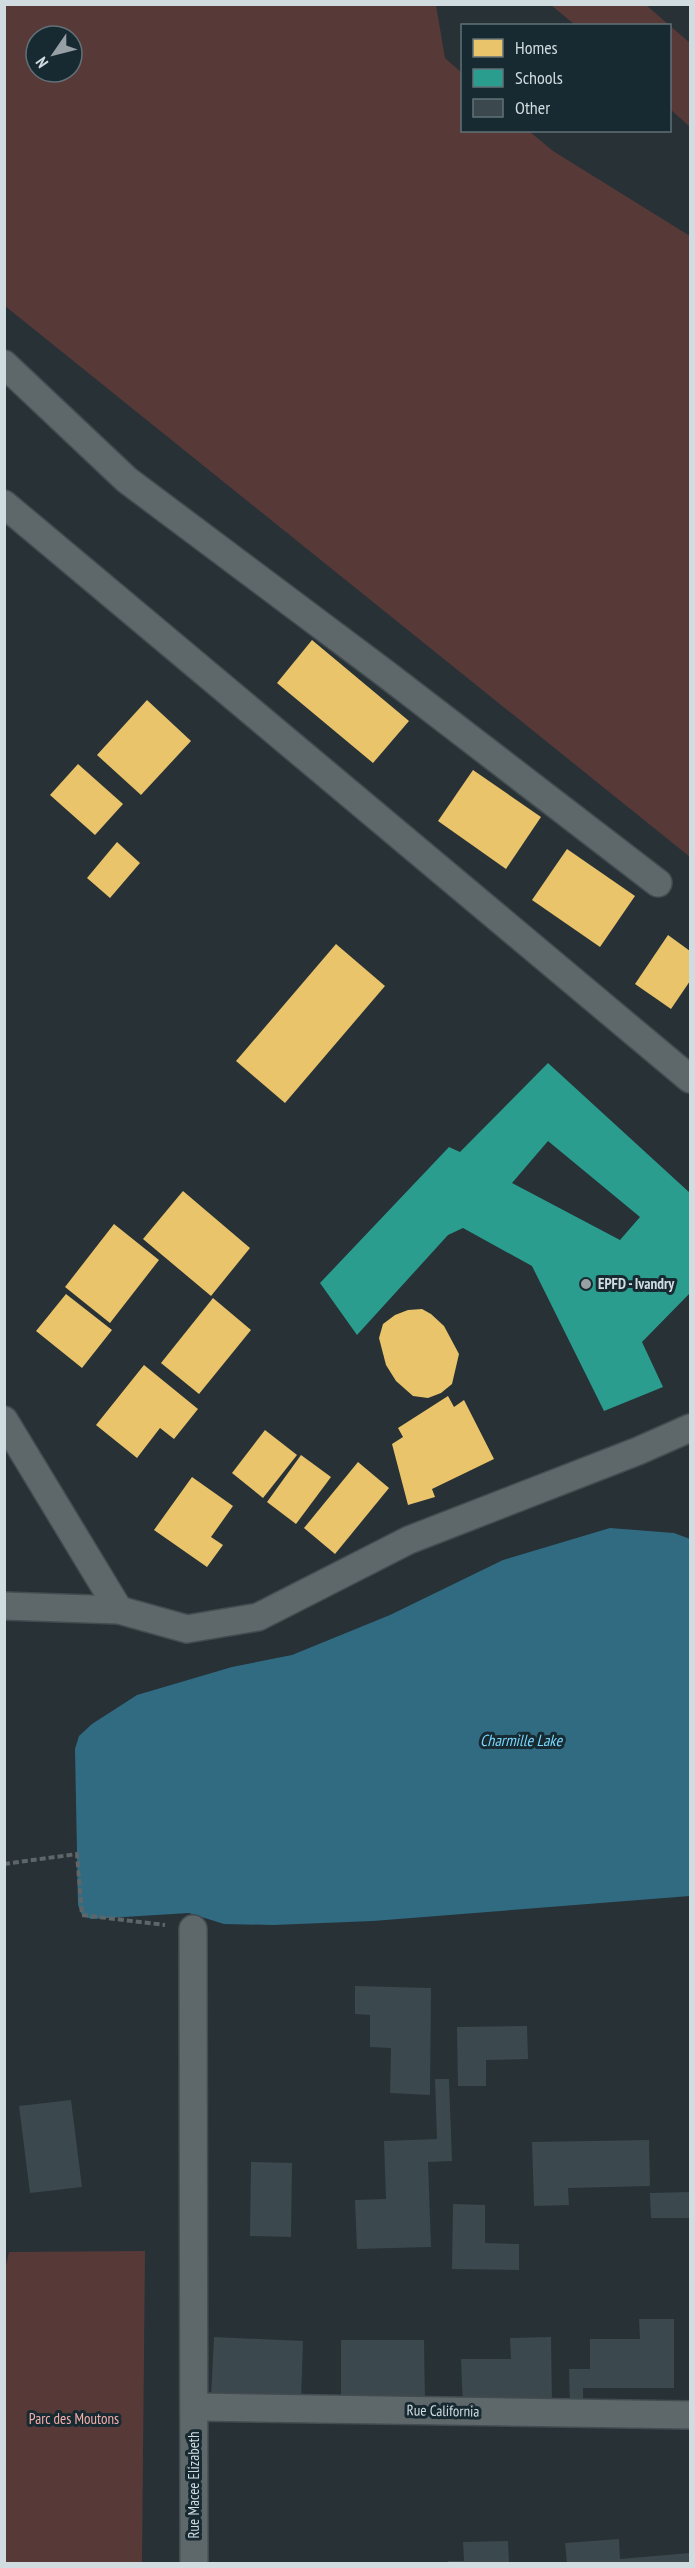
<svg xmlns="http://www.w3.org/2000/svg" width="695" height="2568" font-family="'PT Sans Narrow',sans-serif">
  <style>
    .green { fill: #573938; fill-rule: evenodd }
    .water { fill: #306b82 }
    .homes { fill: #e9c46a }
    .schools { fill: #2a9d8f; fill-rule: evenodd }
    .building { fill: #3b484e }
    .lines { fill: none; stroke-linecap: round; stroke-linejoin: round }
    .street-casing { stroke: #434c50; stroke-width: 30 }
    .path { stroke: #5e6669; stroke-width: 4; stroke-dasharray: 6 3; stroke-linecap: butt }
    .street { stroke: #5e676a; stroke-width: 27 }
    .poi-dot { fill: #96a0a5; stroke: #172a31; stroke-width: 2 }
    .labels { text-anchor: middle; stroke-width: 6; stroke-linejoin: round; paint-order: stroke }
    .poi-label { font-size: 15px; font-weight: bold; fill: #d1dce1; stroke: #172a31; text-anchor: start }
    .street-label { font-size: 15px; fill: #d1dce1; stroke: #172a31 }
    .park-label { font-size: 15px; fill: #f5aea9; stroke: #172a31 }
    .water-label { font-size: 16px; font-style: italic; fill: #77d7fd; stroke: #172a31 }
  </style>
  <rect width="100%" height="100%" fill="#273136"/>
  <g class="green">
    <path d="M5,4L436,5L445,58L462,73V130L529,131L553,151L690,236V857L5,306ZM36,36H72V72H36Z"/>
    <polygon points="551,5 646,5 690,43 690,127 670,109 670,26 575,25"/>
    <polygon points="145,2251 142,2563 5,2563 4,2274 9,2252"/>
  </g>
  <polygon class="water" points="610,1528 674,1533 690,1539 690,1896 373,1921 273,1925 224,1924 189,1913 91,1919 82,1915 78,1905 75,1749 79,1736 92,1724 137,1695 232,1667 292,1655 390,1615 503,1560"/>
  <g class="homes">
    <polygon points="312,640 409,721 373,763 277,683"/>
    <polygon points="147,700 191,741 141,795 97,755"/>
    <polygon points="78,764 123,804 95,835 50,795"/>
    <polygon points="473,770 541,817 506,869 438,821"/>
    <polygon points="117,842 140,863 110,898 87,878"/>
    <polygon points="567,849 635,896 600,947 532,900"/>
    <polygon points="668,935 690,951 690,981 671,1009 635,984"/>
    <polygon points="336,944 385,986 285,1103 236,1061"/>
    <polygon points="183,1191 250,1248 211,1296 143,1239"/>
    <polygon points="114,1224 159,1260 110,1323 65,1287"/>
    <polygon points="66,1294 112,1330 82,1368 36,1331"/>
    <polygon points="213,1298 251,1330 199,1394 161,1363"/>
    <polygon points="422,1309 431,1314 444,1326 459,1354 452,1384 441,1393 428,1398 413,1396 396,1381 386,1365 379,1338 383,1324 395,1315 408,1310"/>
    <polygon points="144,1365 198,1409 174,1439 160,1428 137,1458 96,1425"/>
    <polygon points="448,1396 454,1407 464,1400 494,1459 432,1489 435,1497 408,1505 392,1444 403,1437 398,1428"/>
    <polygon points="265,1430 297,1455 263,1498 232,1473"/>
    <polygon points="301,1455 331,1477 296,1524 267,1502"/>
    <polygon points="358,1462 389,1488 335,1554 304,1528"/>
    <polygon points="192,1477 233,1506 211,1537 223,1545 207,1567 154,1530"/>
  </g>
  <path class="schools" d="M548,1063L690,1193V1293L642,1342L663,1387L604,1411L532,1266L463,1228L448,1235L357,1335L320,1283L449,1147L460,1152ZM548,1141L640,1217L620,1240L512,1183Z"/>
  <g class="building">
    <polygon points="355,1986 431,1988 430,2095 390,2093 391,2048 370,2047 370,2015 355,2014"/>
    <polygon points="527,2026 528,2059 486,2060 486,2086 458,2086 457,2027"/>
    <polygon points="435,2079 449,2079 452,2161 428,2162 431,2247 357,2249 355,2200 386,2199 384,2141 437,2139"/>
    <polygon points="71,2100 82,2187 30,2193 19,2106"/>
    <polygon points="649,2140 650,2186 568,2188 569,2205 534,2206 532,2142"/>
    <polygon points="251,2162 292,2163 291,2237 250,2236"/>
    <polygon points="690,2192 690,2218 651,2218 650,2193"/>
    <polygon points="453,2204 485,2205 485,2243 519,2244 519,2270 452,2269"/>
    <polygon points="639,2319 674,2319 674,2388 583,2388 583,2404 570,2404 569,2369 590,2369 590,2339 640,2339"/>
    <polygon points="214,2337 303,2341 301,2402 211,2398"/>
    <polygon points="551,2337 552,2407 463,2409 461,2359 511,2359 510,2338"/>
    <polygon points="341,2340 424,2340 425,2404 341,2405"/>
    <polygon points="619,2539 620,2559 690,2553 690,2564 567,2564 565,2543"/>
    <polygon points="508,2541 509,2564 448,2564 448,2561 464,2561 463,2542"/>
  </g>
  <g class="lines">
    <g class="street-casing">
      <g id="street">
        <polyline points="4,364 127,480 386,674 658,883"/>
        <polyline points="4,504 690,1079"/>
        <polyline points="4,1420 119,1610 187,1629 258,1617 409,1540 638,1451 690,1428"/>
        <polyline points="4,1606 119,1610"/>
        <polyline points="193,1929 194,2564"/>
        <polyline points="195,2407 690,2415"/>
      </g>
    </g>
    <polyline class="path" points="4,1864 77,1854 82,1915 165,1925"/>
    <use href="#street" class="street"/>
  </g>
  <circle class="poi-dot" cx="586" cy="1284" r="6"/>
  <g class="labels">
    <g class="poi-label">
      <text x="598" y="1289">EPFD - Ivandry</text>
    </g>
    <g class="street-label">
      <text transform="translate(443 2411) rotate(1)" y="5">Rue California</text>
      <text transform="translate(194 2485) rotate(-90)" y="5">Rue Macee Elizabeth</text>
    </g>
    <g class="park-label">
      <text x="74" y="2424">Parc des Moutons</text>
    </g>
    <g class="water-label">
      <text x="521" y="1746">Charmille Lake</text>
    </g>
  </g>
  <rect width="695" height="2568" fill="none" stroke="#d1dce1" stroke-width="12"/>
  <rect x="461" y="24" width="210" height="108" fill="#172a31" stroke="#617177" stroke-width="1.5"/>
  <rect x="473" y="39" width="30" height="18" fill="#e9c46a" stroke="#617177" stroke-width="1.5"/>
  <text x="515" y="54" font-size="18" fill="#d1dce1">Homes</text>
  <rect x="473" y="69" width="30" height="18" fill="#2a9d8f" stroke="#617177" stroke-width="1.5"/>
  <text x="515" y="84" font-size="18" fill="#d1dce1">Schools</text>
  <rect x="473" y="99" width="30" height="18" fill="#3b484e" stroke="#617177" stroke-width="1.5"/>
  <text x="515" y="114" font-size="18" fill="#d1dce1">Other</text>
  <g transform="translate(54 54) rotate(235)"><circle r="28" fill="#172a31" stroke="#617177" stroke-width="1.5"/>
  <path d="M0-4.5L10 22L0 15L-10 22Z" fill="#96a0a5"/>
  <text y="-9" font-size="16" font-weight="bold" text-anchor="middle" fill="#d1dce1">N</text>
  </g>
</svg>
